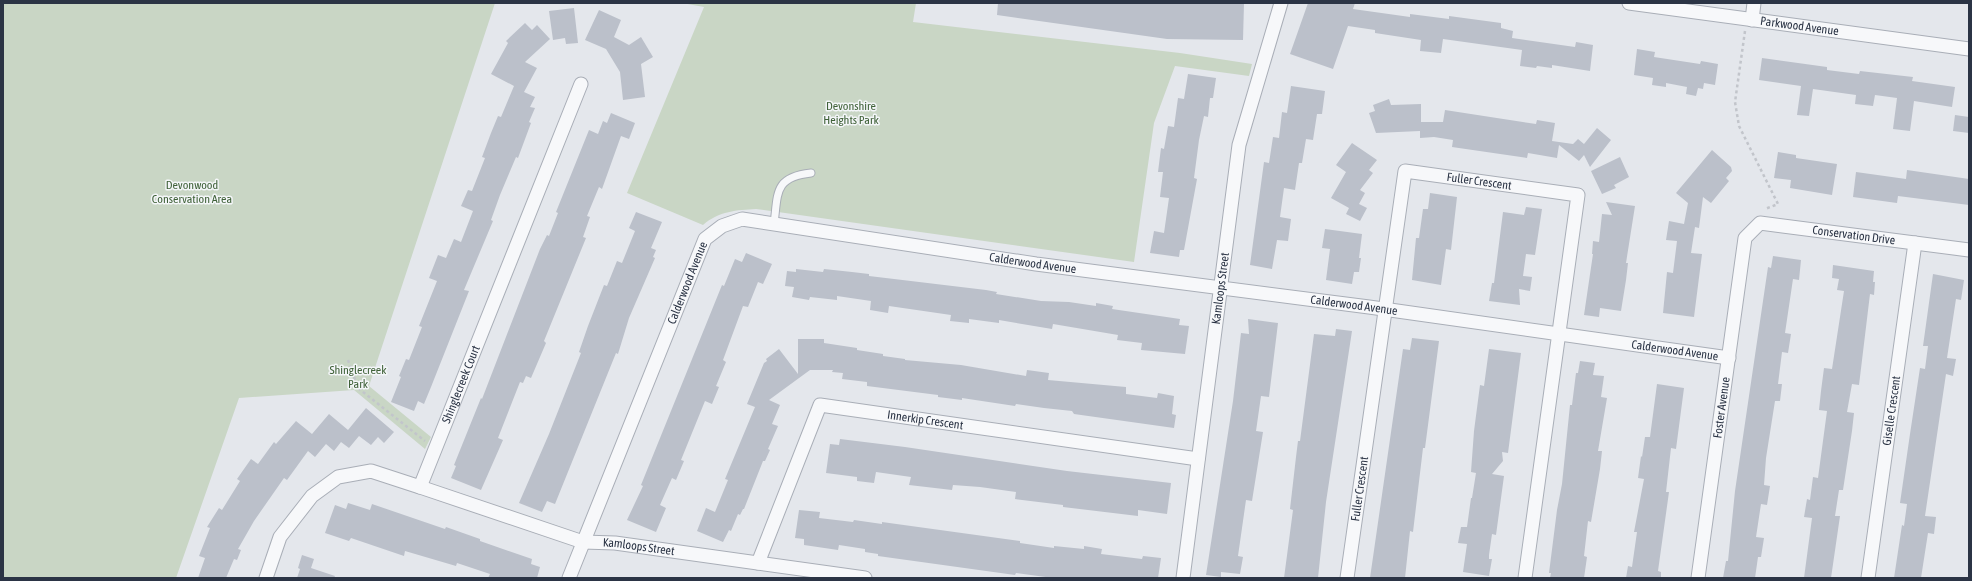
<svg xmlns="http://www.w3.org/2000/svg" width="1972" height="581" font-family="'Asap Condensed',sans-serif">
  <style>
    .green { fill: #c9d6c5 }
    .building { fill: #bbc0ca }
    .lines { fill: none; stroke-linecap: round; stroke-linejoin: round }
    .service-casing { stroke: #a9aeb7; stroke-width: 9 }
    .minor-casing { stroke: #a9aeb7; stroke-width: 15 }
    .path { stroke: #c2c5cb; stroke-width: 2.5; stroke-dasharray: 3 3; stroke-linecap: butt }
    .service { stroke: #f7f8fa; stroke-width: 7 }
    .minor { stroke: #f7f8fa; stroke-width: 13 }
    .labels { text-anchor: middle; stroke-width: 3; stroke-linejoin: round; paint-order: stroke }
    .street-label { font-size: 12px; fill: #2b3445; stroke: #f4f6f9 }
    .park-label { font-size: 12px; fill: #3f6138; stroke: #f4f6f9 }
  </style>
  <rect width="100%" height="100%" fill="#e4e7ec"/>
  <g class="green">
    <polygon points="3,3 495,3 369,386 431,437 425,449 354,390 239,398 176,578 3,578"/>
    <path d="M682,3H916L913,22L1180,53L1252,64L1249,76L1175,66L1154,123L1134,262L756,209C737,210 719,211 703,225L627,193L704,7Z"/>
  </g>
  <g class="building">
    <polygon points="998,3 1244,3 1243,40 1167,39 997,15"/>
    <polygon points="1308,3 1355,3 1353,9 1410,17 1410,14 1449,19 1449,16 1501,23 1501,28 1513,31 1512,38 1575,47 1576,42 1593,45 1590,71 1552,65 1552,68 1537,66 1536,68 1520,66 1522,50 1443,39 1441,53 1420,51 1421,40 1375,33 1375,30 1348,26 1333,69 1290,54"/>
    <polygon points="574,8 578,43 566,44 565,38 553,40 549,11"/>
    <polygon points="599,10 621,20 614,37 629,45 641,37 653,57 641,64 645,97 623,100 620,72 606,49 585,40"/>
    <polygon points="525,23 532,30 537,25 550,39 525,62 537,68 524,92 535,97 530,107 535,108 529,122 531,123 518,158 516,157 500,195 491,220 493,221 464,290 469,291 431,387 424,404 418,401 414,411 391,402 401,377 399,376 406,359 409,360 422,327 419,326 437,281 429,278 438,255 446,258 454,239 461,242 473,211 461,206 468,190 472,191 485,158 482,157 491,133 498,116 501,117 514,86 491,74 508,43 506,41"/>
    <polygon points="1637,49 1655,52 1654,57 1700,64 1701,61 1718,64 1715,85 1704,83 1703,89 1698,88 1696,96 1686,94 1687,87 1666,83 1666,87 1652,85 1653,78 1634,75"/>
    <polygon points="1762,58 1827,67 1827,70 1859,74 1860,71 1913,77 1912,81 1955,87 1952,107 1914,101 1910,131 1893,129 1897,98 1875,95 1873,106 1855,104 1856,95 1813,89 1809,116 1797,115 1801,86 1759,80"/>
    <polygon points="1188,74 1216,78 1213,98 1210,98 1208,117 1204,116 1199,140 1194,178 1197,179 1184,250 1180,250 1179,257 1150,253 1154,231 1164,233 1169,198 1160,197 1163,172 1158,172 1161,148 1164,149 1168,126 1174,127 1178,98 1184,99"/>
    <polygon points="1291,86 1325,91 1322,114 1317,114 1313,140 1306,139 1302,163 1299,163 1295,190 1284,188 1280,217 1291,219 1288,241 1277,240 1272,269 1250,265 1264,162 1269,163 1273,137 1279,138 1282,112 1287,113"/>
    <polygon points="1389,99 1391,105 1421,104 1421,122 1443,122 1445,110 1536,124 1537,120 1555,123 1552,141 1573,144 1578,139 1584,144 1597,128 1611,140 1590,167 1584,155 1579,161 1559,145 1557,158 1528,153 1527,158 1452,147 1453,140 1434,137 1420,138 1420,131 1376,133 1369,113 1375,111 1373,105"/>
    <polygon points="611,113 635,123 629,139 621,136 602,189 599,187 587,216 590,217 583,237 586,238 544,341 546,343 531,378 526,376 523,383 520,382 498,438 503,440 481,490 451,478 456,466 454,465 481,398 482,399 540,249 547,235 549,236 558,213 556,212 589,130 598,134 603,121 607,123"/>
    <polygon points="1955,115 1969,117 1969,133 1953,131"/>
    <polygon points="1352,143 1377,160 1369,170 1373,173 1360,190 1365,193 1359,204 1367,208 1360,221 1346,214 1349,208 1331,198 1346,172 1336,165"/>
    <polygon points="1712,150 1731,167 1732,171 1726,178 1729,181 1711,203 1703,197 1699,228 1695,227 1691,253 1702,254 1694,317 1663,313 1667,272 1673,273 1677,241 1666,240 1669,221 1684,224 1688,203 1676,193"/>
    <polygon points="1778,152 1796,155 1796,158 1837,164 1832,195 1790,188 1791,180 1774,178"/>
    <polygon points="1620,157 1629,177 1614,185 1616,188 1602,194 1591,171"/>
    <polygon points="1907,170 1969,179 1969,205 1898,196 1897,203 1853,197 1856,172 1906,179"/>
    <polygon points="1430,193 1457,197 1451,250 1446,249 1441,285 1412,280 1416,238 1419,238 1423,209 1428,209"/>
    <polygon points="1606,202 1635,206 1626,263 1628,263 1626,280 1621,311 1600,308 1599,317 1584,315 1593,254 1592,254 1593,241 1599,242 1602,214 1612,215"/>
    <polygon points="1526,207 1542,209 1535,255 1526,254 1523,276 1532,277 1530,291 1519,289 1520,305 1489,301 1492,283 1494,283 1503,212 1524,215"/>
    <polygon points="636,212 662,222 651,248 656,250 653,257 655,258 629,318 618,354 616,353 555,504 547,501 542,512 519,503 549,434 581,353 579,352 588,326 604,285 607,286 617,261 622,263 635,231 629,228"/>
    <polygon points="1325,229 1362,234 1359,258 1361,258 1359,272 1354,272 1352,284 1326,280 1330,249 1322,248"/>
    <polygon points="746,253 772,264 763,284 758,282 748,307 743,306 723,360 726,362 716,386 719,387 712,404 705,401 681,460 684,461 676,480 672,478 660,505 666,508 656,532 627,520 643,486 641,485 722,285 724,286 735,259 742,262"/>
    <polygon points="1773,256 1801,260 1799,280 1793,279 1785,333 1791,334 1788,353 1782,352 1778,384 1782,384 1780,401 1775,401 1766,458 1764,485 1770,486 1767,505 1761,504 1756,537 1764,538 1761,557 1758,557 1755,578 1723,578 1726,561 1728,561 1735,491 1768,267 1771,268"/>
    <polygon points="1833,265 1874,271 1873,282 1875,282 1874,295 1870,294 1859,385 1852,384 1847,412 1854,413 1852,431 1843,490 1839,490 1835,516 1840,516 1831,578 1804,578 1812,518 1804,517 1807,499 1810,500 1813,477 1818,478 1827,411 1819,410 1821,391 1824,368 1832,369 1844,291 1837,290 1839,279 1832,278"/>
    <polygon points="796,269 823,272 824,269 852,272 869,274 869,276 986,290 997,292 996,294 1041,301 1069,302 1096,306 1096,303 1113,306 1112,309 1180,319 1179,325 1189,326 1185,354 1141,350 1142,343 1117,340 1118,335 1053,324 1052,329 999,320 999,323 969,319 969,323 950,321 951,315 889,306 888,313 870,310 871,301 837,296 837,300 810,297 809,300 792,297 794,287 785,286 787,271 796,272"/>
    <polygon points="1933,274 1964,280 1961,300 1956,299 1947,358 1956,359 1953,376 1946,374 1925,516 1936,517 1934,534 1928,533 1921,578 1894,578 1902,525 1904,526 1907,504 1900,503 1910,434 1920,368 1925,369 1928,346 1923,346"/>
    <polygon points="1248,319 1278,323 1269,397 1261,396 1256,431 1263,432 1252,501 1246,500 1238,556 1243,557 1240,574 1221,572 1221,577 1206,575 1233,401 1241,333 1249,334"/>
    <polygon points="1336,329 1352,331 1326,502 1318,578 1284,578 1293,510 1290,509 1296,457 1298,441 1300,441 1314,334 1335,336"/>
    <polygon points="1412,338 1439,341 1425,448 1423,448 1413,532 1410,531 1405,578 1370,578 1403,349 1410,350"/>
    <polygon points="798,339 824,339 824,343 857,348 857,350 883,354 883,356 905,359 905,360 961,365 1026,376 1027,370 1049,373 1048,380 1126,387 1126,394 1157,398 1158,393 1174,396 1172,414 1176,415 1174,428 1074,414 1072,411 1044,408 1016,404 1015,406 962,398 962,400 938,397 938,395 867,386 867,382 842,379 843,373 832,372 833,370 810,370 769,400 780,405 772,424 778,426 768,449 770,450 765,461 763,461 744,509 743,509 740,515 738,514 731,531 729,530 723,542 697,531 706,508 715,512 728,480 725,479 755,407 747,404 764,363 767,361 766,359 779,349 798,374"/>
    <polygon points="1489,349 1521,353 1508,453 1502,452 1503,461 1492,474 1504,476 1496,535 1492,534 1489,555 1489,559 1492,559 1489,576 1463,572 1467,544 1458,543 1461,527 1467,527 1471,498 1472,498 1476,473 1471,472 1474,431 1480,385 1484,386"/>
    <polygon points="1580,361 1595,363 1593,375 1604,376 1601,397 1607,398 1598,451 1602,451 1600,469 1591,522 1588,521 1584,556 1587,557 1584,578 1550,578 1551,573 1549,573 1557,510 1562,484 1570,405 1572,405 1576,373 1578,373"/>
    <polygon points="1657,384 1684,388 1676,449 1671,448 1666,492 1669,492 1658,571 1661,572 1661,578 1626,578 1628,566 1632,567 1637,532 1634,532 1644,479 1638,478 1641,456 1642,457 1645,437 1650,437"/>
    <polygon points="366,408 394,432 384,443 378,437 371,445 359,436 349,448 341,442 334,451 326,444 315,457 308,451 287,480 284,478 254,521 238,549 241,550 237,560 234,559 226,578 198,578 205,558 199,556 210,528 207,527 219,508 222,510 240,481 237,479 251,459 258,464 274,442 276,444 296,421 312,434 329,414 348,430"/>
    <polygon points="840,439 905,447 1067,471 1171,483 1167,514 1138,510 1138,516 1063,507 1063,505 1015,499 1016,492 980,487 953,485 952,490 909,485 911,477 876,472 874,483 857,481 857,477 826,473 830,444 839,445"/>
    <polygon points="348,503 370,510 372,504 445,529 446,527 480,539 480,541 532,559 531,564 540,567 537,578 488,578 490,574 457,563 456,566 405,551 404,556 351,538 349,541 325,533 335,505 346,509"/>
    <polygon points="799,510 820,512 819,518 853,522 854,520 882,524 882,522 1020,541 1020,543 1054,548 1054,546 1084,549 1084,546 1102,549 1101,554 1142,559 1143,556 1161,558 1158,578 1053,578 1016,573 1015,575 878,556 878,554 865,552 865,549 839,545 838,550 804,545 804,539 795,538"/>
    <polygon points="302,555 314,559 311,568 335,576 334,578 297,578 300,569 298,568"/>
  </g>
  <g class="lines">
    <g class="service-casing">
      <path id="service" d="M774,224C778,193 774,177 811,173"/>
    </g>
    <g class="minor-casing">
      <g id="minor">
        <path id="s1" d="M1629,3L1969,49"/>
        <polyline points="1752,20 1754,3"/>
        <path id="s2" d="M420,487L583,542L615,543L865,578"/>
        <path id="s3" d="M758,563L820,405L1198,459"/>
        <path id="s4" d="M266,578L280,537L312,496L338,477L371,471L420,487L581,84"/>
        <path id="s5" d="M569,578L705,239L722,226L742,219L1036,264L1369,307L1729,358"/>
        <path id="s6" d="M1183,578L1239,145L1281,3"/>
        <path id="s7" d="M1347,578L1405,171L1578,195L1525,578"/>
        <path id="s8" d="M1698,578L1745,238L1760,223L1969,250"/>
        <path id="s9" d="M1868,578L1915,243"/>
      </g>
    </g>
    <g class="path">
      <polyline points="1745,31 1735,102 1739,126 1778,204 1765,209"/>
      <polyline points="348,360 358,388 425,441"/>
    </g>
    <use href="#service" class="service"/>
    <use href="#minor" class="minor"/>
  </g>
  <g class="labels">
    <g class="street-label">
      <text dy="4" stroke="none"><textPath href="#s1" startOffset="172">Parkwood Avenue</textPath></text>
      <text dy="4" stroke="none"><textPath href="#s7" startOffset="486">Fuller Crescent</textPath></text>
      <text dy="4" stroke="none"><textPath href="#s8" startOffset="459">Conservation Drive</textPath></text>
      <text dy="4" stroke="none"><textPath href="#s5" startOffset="702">Calderwood Avenue</textPath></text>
      <text dy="4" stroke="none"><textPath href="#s5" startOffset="318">Calderwood Avenue</textPath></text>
      <text dy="4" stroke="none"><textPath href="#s6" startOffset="292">Kamloops Street</textPath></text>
      <text dy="4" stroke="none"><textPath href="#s5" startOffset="1026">Calderwood Avenue</textPath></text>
      <text dy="4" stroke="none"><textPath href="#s5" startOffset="1350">Calderwood Avenue</textPath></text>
      <text dy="4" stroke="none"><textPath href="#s4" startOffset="323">Shinglecreek Court</textPath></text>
      <text dy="4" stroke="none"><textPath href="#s8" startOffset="172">Foster Avenue</textPath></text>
      <text dy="4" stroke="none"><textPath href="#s9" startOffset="169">Giselle Crescent</textPath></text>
      <text dy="4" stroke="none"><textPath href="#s3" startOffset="276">Innerkip Crescent</textPath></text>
      <text dy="4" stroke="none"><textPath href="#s7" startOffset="90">Fuller Crescent</textPath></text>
      <text dy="4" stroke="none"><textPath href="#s2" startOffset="228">Kamloops Street</textPath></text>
    </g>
    <g class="park-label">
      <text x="851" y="110">Devonshire<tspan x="851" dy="14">Heights Park</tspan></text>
      <text x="192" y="189">Devonwood<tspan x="192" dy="14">Conservation Area</tspan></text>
      <text x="358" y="374">Shinglecreek<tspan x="358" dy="14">Park</tspan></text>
    </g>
  </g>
  <rect width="1972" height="581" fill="none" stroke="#2b3445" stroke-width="8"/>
</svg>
